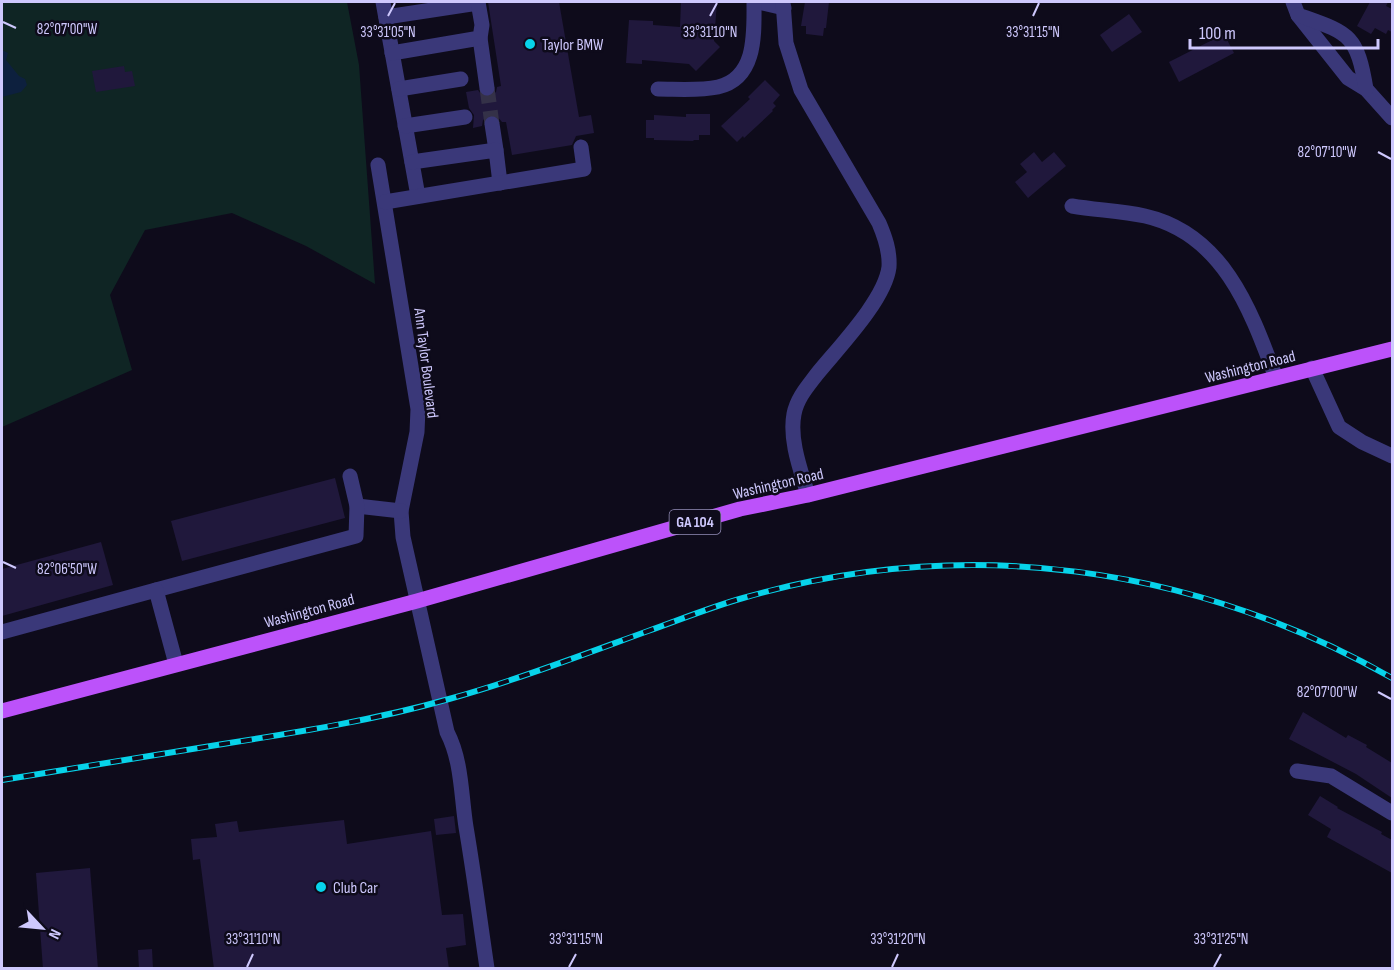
<svg xmlns="http://www.w3.org/2000/svg" width="1394" height="970" font-family="'Sofia Sans Condensed',sans-serif">
  <style>
    .green { fill: #0f2524 }
    .water { fill: #0d203e }
    .building { fill: #20183c }
    .lines { fill: none; stroke-linecap: round; stroke-linejoin: round }
    .minor-tunnel { stroke: #343148; stroke-width: 15; stroke-dasharray: 15 8; stroke-linecap: butt }
    .minor { stroke: #3a3879; stroke-width: 15 }
    .major { stroke: #bc52fa; stroke-width: 15 }
    .rail-casing { stroke: #07d3ea; stroke-width: 6 }
    .rail { stroke: #0e0b1b; stroke-width: 4; stroke-dasharray: 11; stroke-linecap: butt }
    .ticks { fill: none; stroke: #cec8fd; stroke-width: 2 }
    .poi-dot { fill: #07d3ea; stroke: #0e0b1b; stroke-width: 2 }
    .labels { text-anchor: middle; stroke-width: 5; stroke-linejoin: round; paint-order: stroke }
    .shield { fill: #0e0b1b; stroke: #948fb9; stroke-width: 1.5 }
    .shield-label { font-size: 15px; font-weight: bold; fill: #cec8fd }
    .poi-label { font-size: 16px; fill: #cec8fd; stroke: #0e0b1b; text-anchor: start }
    .street-label { font-size: 16px; fill: #cec8fd; stroke: #0e0b1b }
    .ticks-label { font-size: 15px; text-anchor: middle; fill: #cec8fd; stroke: #0e0b1b; stroke-width: 5; stroke-linejoin: round; paint-order: stroke }
  </style>
  <rect width="100%" height="100%" fill="#0e0b1b"/>
  <polygon class="green" points="2,2 347,2 359,65 375,284 306,246 232,213 145,230 110,295 132,370 2,427"/>
  <polygon class="water" points="2,50 8,53 6,60 19,76 25,79 27,85 21,92 2,97"/>
  <g class="building">
    <polygon points="488,2 559,2 579,117 591,115 594,133 576,136 572,145 512,155 506,122 502,122 496,115 490,115 483,120 482,126 473,128 474,115 469,108 466,92 478,90 483,97 489,98 496,92 497,87 501,86"/>
    <polygon points="681,2 717,2 714,41 720,47 696,71 689,64 642,60 642,64 626,63 629,20 653,21 653,25 680,27"/>
    <polygon points="805,2 829,2 826,28 824,28 823,36 806,34 806,26 801,26"/>
    <polygon points="1370,2 1388,2 1386,6 1392,9 1392,32 1388,30 1386,34 1375,28 1371,34 1357,26"/>
    <polygon points="1129,14 1142,32 1112,52 1100,35"/>
    <polygon points="1224,34 1234,53 1179,82 1169,62"/>
    <polygon points="124,66 125,72 132,71 135,86 96,92 92,71"/>
    <polygon points="765,80 780,95 773,103 776,106 772,110 773,111 744,138 743,136 737,142 721,126 750,99 748,97"/>
    <polygon points="686,114 710,114 710,135 699,135 699,140 693,140 694,141 654,140 654,138 646,138 646,120 654,120 654,115 686,117"/>
    <polygon points="1034,152 1042,162 1054,152 1066,166 1028,198 1015,182 1027,172 1020,164"/>
    <polygon points="335,478 345,518 182,561 171,521"/>
    <polygon points="101,542 113,585 2,616 2,569"/>
    <polygon points="1303,712 1346,738 1348,735 1367,745 1366,747 1392,763 1392,798 1356,774 1289,739"/>
    <polygon points="1320,796 1338,807 1337,808 1382,832 1381,834 1392,840 1392,873 1327,837 1331,829 1308,815"/>
    <polygon points="454,816 456,833 436,835 434,819"/>
    <polygon points="344,820 347,844 431,831 442,915 463,914 466,945 446,948 449,969 214,969 200,859 193,860 191,839 217,837 215,824 237,821 239,832"/>
    <polygon points="90,868 98,969 43,969 36,873"/>
    <polygon points="152,949 153,969 139,969 138,950"/>
  </g>
  <g class="lines">
    <polyline class="minor-tunnel" points="487,88 492,124"/>
    <g class="minor">
      <polyline points="383,2 418,196"/>
      <polyline points="758,2 784,8"/>
      <path d="M783,2L786,43L801,90L879,223C885,237 890,251 889,267C885,300 838,348 817,374C808,386 797,398 794,414C789,440 801,471 808,495"/>
      <polyline points="1293,2 1298,15 1348,78 1366,89 1392,118"/>
      <path d="M1298,15C1348,33 1357,33 1366,89"/>
      <polyline points="386,17 478,3"/>
      <polyline points="480,38 487,88"/>
      <polyline points="392,53 480,38 482,25 478,2"/>
      <polyline points="399,89 461,79"/>
      <path d="M658,89C677,89 699,91 718,87C757,78 754,33 754,2"/>
      <polyline points="492,124 496,150"/>
      <polyline points="405,126 465,117"/>
      <polyline points="412,162 496,150 500,183"/>
      <path d="M378,165L418,409L417,432L401,511L403,537L447,732C462,761 461,795 466,827C474,874 480,921 487,968"/>
      <polyline points="385,202 584,169 581,147"/>
      <path d="M1072,206C1096,210 1121,211 1145,216C1224,234 1251,311 1276,378"/>
      <polyline points="1312,368 1339,427 1362,442 1392,456"/>
      <polyline points="357,506 401,511"/>
      <polyline points="156,590 356,536 357,506 350,476"/>
      <polyline points="2,632 156,590 176,664"/>
      <polyline points="1297,771 1331,776 1392,813"/>
    </g>
    <polyline class="major" points="2,711 417,601 740,509 808,495 1392,349"/>
    <g class="rail-casing">
      <path id="rail" d="M2,780C75,768 149,756 223,744C299,732 375,720 449,699C517,680 582,655 648,631C679,620 711,607 743,598C965,534 1193,565 1392,678"/>
    </g>
    <use href="#rail" class="rail"/>
  </g>
  <path class="ticks" d="M388,16L395,3M710,16L717,3M1033,16L1039,3M3,22L16,28M1378,152L1391,159M3,562L16,568M1378,692L1391,699M247,967L253,954M569,967L576,954M892,967L898,954M1214,967L1221,954"/>
  <g class="poi-dot">
    <circle cx="530" cy="44" r="6"/>
    <circle cx="321" cy="887" r="6"/>
  </g>
  <g class="labels">
    <rect class="shield" x="669.5" y="510" width="51" height="24" rx="4.5"/>
    <g class="shield-label">
      <text x="695" y="527">GA 104</text>
    </g>
    <g class="poi-label">
      <text x="542" y="50">Taylor BMW</text>
      <text x="333" y="893">Club Car</text>
    </g>
    <g class="street-label">
      <text transform="translate(427 363) rotate(83)" y="6">Ann Taylor Boulevard</text>
      <text transform="translate(1250 366) rotate(-14)" y="6">Washington Road</text>
      <text transform="translate(778 483) rotate(-13)" y="6">Washington Road</text>
      <text transform="translate(309 610) rotate(-15)" y="6">Washington Road</text>
    </g>
  </g>
  <g class="ticks-label">
    <text x="67" y="34">82°07'00"W</text>
    <text x="388" y="37">33°31'05"N</text>
    <text x="710" y="37">33°31'10"N</text>
    <text x="1033" y="37">33°31'15"N</text>
    <text x="1327" y="157">82°07'10"W</text>
    <text x="67" y="574">82°06'50"W</text>
    <text x="1327" y="697">82°07'00"W</text>
    <text x="253" y="944">33°31'10"N</text>
    <text x="576" y="944">33°31'15"N</text>
    <text x="898" y="944">33°31'20"N</text>
    <text x="1221" y="944">33°31'25"N</text>
  </g>
  <rect width="1394" height="970" fill="none" stroke="#cec8fd" stroke-width="6"/>
  <g transform="translate(42 928) rotate(116)" stroke="#0e0b1b" stroke-width="4.5" paint-order="stroke">
  <path d="M0-4.5L10 22L0 15L-10 22Z" fill="#cec8fd"/>
  <text y="-9" font-size="16" font-weight="bold" text-anchor="middle" fill="#cec8fd">N</text>
  </g>
  <path d="M1190 39v9h188v-9" fill="none" stroke="#cec8fd" stroke-width="3"/>
  <text x="1199" y="39" font-size="18" fill="#cec8fd" stroke="#0e0b1b" stroke-width="4.5" paint-order="stroke">100 m</text>
</svg>
